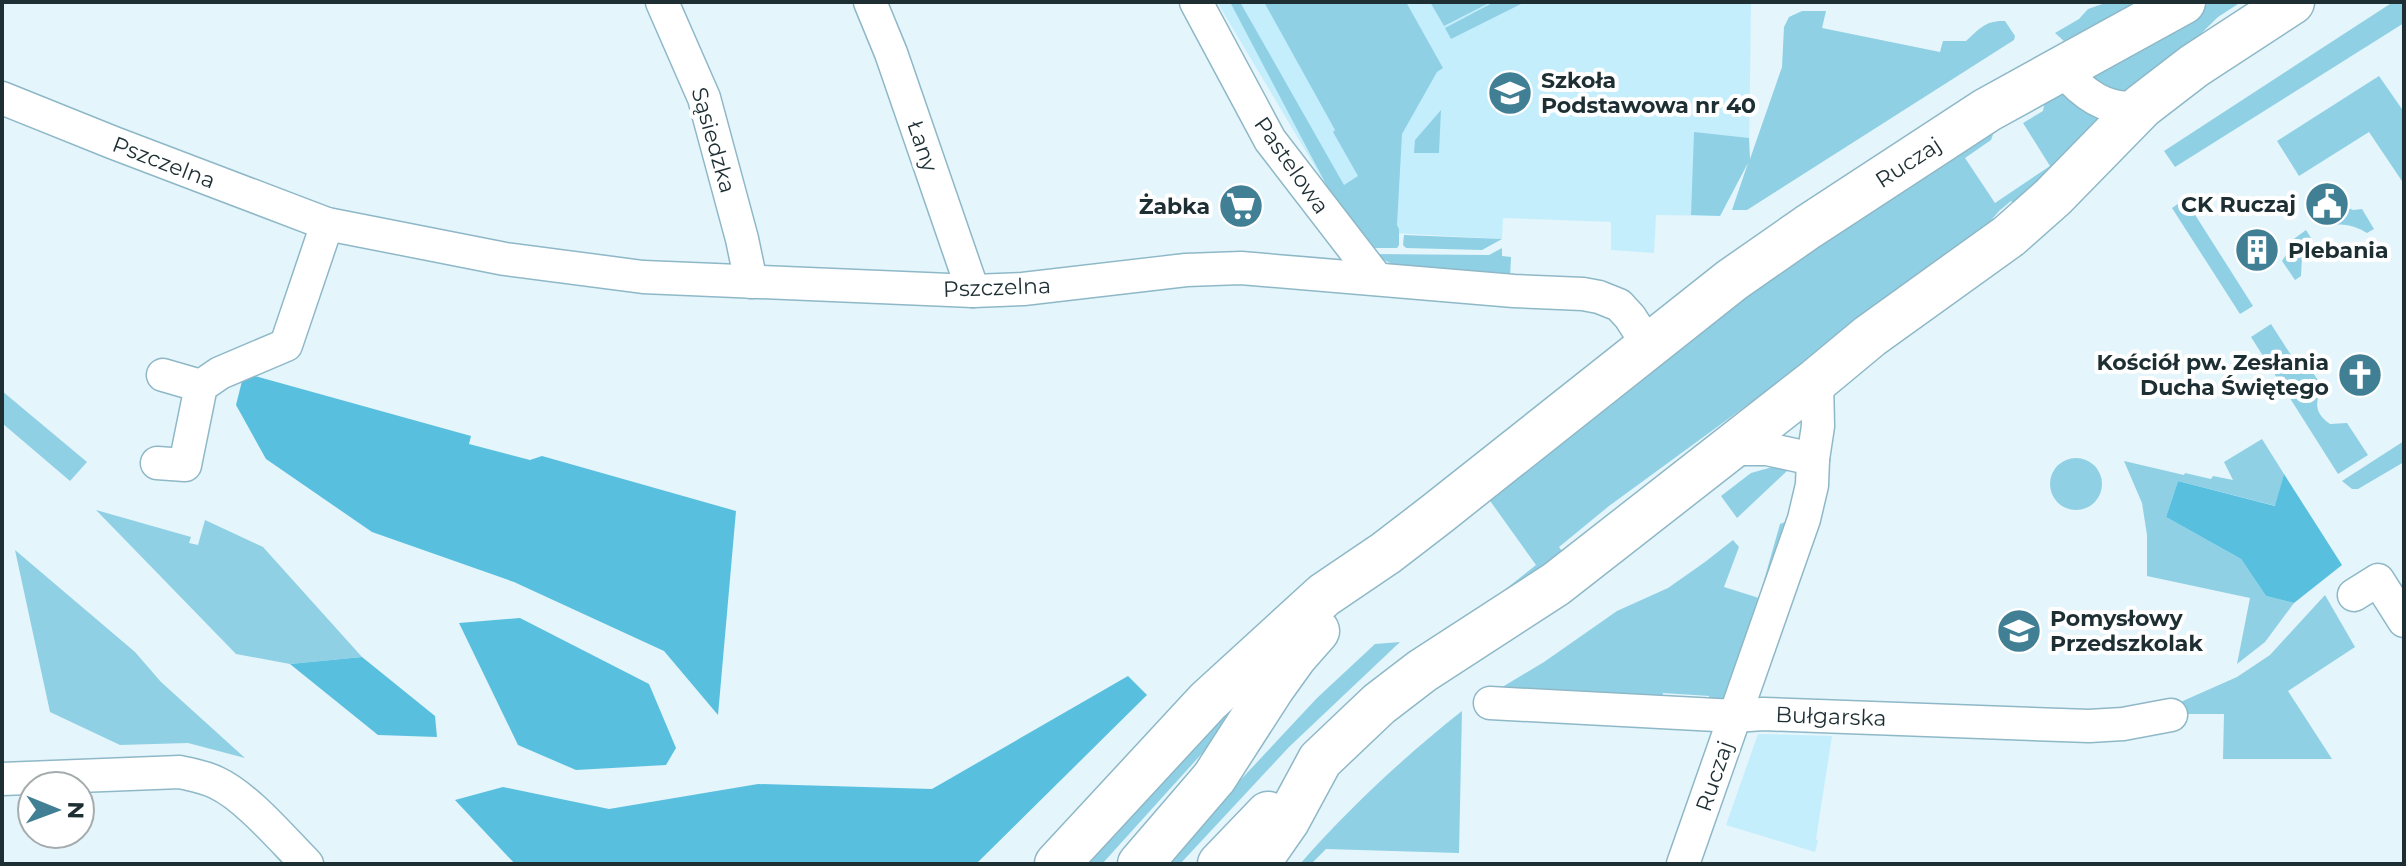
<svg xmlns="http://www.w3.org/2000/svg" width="2406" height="866" font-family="Montserrat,sans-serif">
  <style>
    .built { fill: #c5eefd }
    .green { fill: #90d0e5 }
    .forest { fill: #59bfdf }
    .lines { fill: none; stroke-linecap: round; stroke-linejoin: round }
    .minor-casing { stroke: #8eb8c7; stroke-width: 35 }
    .secondary-casing { stroke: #8eb8c7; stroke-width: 47 }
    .minor { stroke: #fff; stroke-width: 32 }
    .secondary { stroke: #fff; stroke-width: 44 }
    .labels { text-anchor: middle; stroke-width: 8; stroke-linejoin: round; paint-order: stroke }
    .poi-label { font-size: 22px; font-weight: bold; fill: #1e2f34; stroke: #fff; text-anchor: start }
    .street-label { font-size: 22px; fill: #1e2f34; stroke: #fff }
  </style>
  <rect width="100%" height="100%" fill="#e4f5fb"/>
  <g class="built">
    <polygon points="1217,2 1751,2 1749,160 1720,216 1656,215 1654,253 1611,250 1611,222 1503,218 1502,239 1392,233 1329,190"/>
    <polygon points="1758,734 1832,736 1816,839 1818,841 1815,852 1726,825"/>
  </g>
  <g class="green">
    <polygon points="1230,2 1240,2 1344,185 1358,176 1333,132 1335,130 1264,2 1406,2 1443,68 1437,72 1402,134 1397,225 1399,229 1399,245 1397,248 1374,248 1327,194 1329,190"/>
    <polygon points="1430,2 1491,2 1444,26"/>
    <polygon points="1494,2 1525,2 1451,39 1445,28"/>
    <polygon points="2108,2 2153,2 2065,42 2055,33 2079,19 2088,9"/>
    <polygon points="2211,2 2241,2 2218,17 2170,64 2122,95 2091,81 2090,68"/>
    <polygon points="2393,2 2404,2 2404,23 2175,167 2164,151"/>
    <path d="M1802,11H1826L1822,28L1940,52L1943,41H1966C1979,29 1986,20 2005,21L2015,36L2014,40L1747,210H1732L1748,163L1720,216L1691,215L1694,132L1749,138L1750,159L1782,67L1784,27L1789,17Z"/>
    <polygon points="2379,76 2404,112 2404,184 2369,132 2299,176 2277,141"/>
    <polygon points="2058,87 2104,116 2019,208 2011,201 1999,211 1977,237 1609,506 1559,547 1565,555 1493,599 1536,565 1488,498 1692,337 1924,162 1995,129 1991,140 1965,158 1995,203 2050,166 2023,123 2043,111 2046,94"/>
    <polygon points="1441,110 1439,153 1414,153 1415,140"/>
    <polygon points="2185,199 2253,306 2240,314 2172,208"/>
    <path d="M2346,207L2353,210L2362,209L2374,229L2367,233C2356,226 2343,222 2330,226L2326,219Z"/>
    <polygon points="2306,230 2311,238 2302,256 2301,276 2295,280 2282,261 2288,252 2287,244"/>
    <polygon points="1404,235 1502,239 1482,250 1406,248 1403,245"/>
    <polygon points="1502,248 1502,256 1511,257 1510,279 1401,268 1371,254 1489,255"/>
    <path d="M2271,324L2300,369L2308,365L2323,388C2313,403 2316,414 2330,424L2347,423L2368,455L2338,474L2251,337Z"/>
    <polygon points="2,391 87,462 70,481 2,423"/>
    <polygon points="2262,439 2284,474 2276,506 2178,481 2166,517 2241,559 2266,596 2294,603 2265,642 2237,664 2250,598 2147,576 2147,535 2142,503 2124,461 2184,475 2185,473 2211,479 2213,476 2233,480 2224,462"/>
    <polygon points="2404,441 2404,462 2358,489 2352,489 2342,481"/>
    <circle cx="2076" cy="484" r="26"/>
    <polygon points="1776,466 1787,471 1737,518 1721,496 1751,473"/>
    <polygon points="96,510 191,537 189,543 198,545 205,520 263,547 362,657 290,664 236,654"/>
    <polygon points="1785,522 1791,524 1728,704 1709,709 1709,696 1663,693 1661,706 1499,689 1544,662 1617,611 1668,588 1705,562 1733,540 1739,547 1724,587 1759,598 1780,524"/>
    <polygon points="15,550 135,652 161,682 245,758 188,743 120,745 50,712"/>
    <polygon points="2325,595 2355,647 2288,691 2332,759 2223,759 2224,714 2175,714 2176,704 2237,677 2270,655"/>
    <polygon points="1400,642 1289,747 1180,864 1162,864 1317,698 1375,644"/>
    <polygon points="1247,689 1244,707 1102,864 1081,864"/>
    <path d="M1462,711L1459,853L1326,849L1311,864H1300C1349,808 1404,757 1462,711Z"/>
  </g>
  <g class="forest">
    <polygon points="244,373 471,436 469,444 530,460 542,456 736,511 718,715 664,651 514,582 372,532 266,459 236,405"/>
    <polygon points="2284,474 2342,565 2294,603 2266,596 2241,559 2166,517 2178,481 2275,506"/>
    <polygon points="520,618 649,684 676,748 666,765 576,770 518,745 459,623"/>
    <polygon points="362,657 435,716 437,737 378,735 290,664"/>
    <polygon points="1128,676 1147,695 976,864 515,864 455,800 503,787 609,809 758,784 932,789"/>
  </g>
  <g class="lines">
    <g class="minor-casing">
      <g id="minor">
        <polyline points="662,2 704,98 742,239 751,282"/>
        <polyline points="870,2 891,53 973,291"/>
        <polyline points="1196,2 1270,140 1377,279"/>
        <path d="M2061,68C2081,92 2107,114 2142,106"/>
        <polyline points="2,98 114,143 327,224 505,259 643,277 973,291 1023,289 1186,270 1241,268 1514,291 1583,294 1599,297 1619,305 1630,317 1648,345"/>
        <polyline points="163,375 201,386"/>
        <polyline points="1727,449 1767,449 1813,459 1818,426 1817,380"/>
        <polyline points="157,463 185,465 201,386 220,373 286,345 327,224"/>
        <polyline points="2354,595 2378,580 2404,621"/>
        <polyline points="1490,703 1735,716 1763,714 2089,726 2123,724 2171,715"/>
        <path d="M2,779L180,772C193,775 206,777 217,783C247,797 283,840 307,864"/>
        <polyline points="1683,864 1804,519 1812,485 1813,459"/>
      </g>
    </g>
    <g class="secondary-casing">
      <g id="secondary">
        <polyline points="1057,864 1208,701 1324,595 1386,553 1438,513 1732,280 1808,227 1987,110 2183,2"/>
        <polyline points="1140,864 1214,778 1272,688 1295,656 1317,631"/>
        <polyline points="1220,864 1268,814"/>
        <polyline points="1257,864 1287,821 1320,760 1379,704 1422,671 1556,584 1817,380 1870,336 2009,236 2053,197 2142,106 2194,66 2292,2"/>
      </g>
    </g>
    <use href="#minor" class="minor"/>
    <use href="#secondary" class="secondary"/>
  </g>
  <defs>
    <g id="school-disc" transform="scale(2.3)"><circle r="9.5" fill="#407f94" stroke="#fff"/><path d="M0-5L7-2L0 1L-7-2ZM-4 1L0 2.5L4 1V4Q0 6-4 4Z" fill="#fff"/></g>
    <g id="civic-disc" transform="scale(2.3)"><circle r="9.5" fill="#407f94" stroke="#fff"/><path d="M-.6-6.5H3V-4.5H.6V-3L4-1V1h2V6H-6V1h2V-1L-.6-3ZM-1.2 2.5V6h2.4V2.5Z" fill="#fff"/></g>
    <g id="supermarket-disc" transform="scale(2.3)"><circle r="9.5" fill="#407f94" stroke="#fff"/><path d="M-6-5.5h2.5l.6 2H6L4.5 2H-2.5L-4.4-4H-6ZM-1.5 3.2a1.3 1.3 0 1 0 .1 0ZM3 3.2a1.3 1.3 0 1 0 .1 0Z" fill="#fff"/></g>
    <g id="building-disc" transform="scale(2.3)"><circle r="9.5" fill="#407f94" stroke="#fff"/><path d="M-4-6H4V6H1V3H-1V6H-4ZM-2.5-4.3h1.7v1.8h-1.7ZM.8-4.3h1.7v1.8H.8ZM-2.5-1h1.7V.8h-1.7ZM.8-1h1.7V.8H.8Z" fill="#fff"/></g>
    <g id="church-disc" transform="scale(2.3)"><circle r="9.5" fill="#407f94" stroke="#fff"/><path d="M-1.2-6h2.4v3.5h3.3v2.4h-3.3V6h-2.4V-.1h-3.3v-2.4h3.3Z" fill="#fff"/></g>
  </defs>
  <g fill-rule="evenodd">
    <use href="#school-disc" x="1510" y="93"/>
    <use href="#civic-disc" x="2327" y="204"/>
    <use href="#supermarket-disc" x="1241" y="206"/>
    <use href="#building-disc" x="2257" y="250"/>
    <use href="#church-disc" x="2360" y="375"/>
    <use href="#school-disc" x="2019" y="631"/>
  </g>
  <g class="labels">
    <g class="poi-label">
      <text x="1541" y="88">Szkoła<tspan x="1541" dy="25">Podstawowa nr 40</tspan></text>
      <text x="2296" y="212" text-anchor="end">CK Ruczaj</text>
      <text x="1210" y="214" text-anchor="end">Żabka</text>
      <text x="2288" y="258">Plebania</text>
      <text x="2329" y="370" text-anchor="end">Kościół pw. Zesłania<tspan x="2329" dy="25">Ducha Świętego</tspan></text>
      <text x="2050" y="626">Pomysłowy<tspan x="2050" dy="25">Przedszkolak</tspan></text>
    </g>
    <g class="street-label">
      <text transform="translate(714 140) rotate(74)" y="8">Sąsiedzka</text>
      <text transform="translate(923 146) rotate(71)" y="8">Łany</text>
      <text transform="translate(164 162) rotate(21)" y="8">Pszczelna</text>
      <text transform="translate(1908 162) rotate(-33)" y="8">Ruczaj</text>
      <text transform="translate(1292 165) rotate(55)" y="8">Pastelowa</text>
      <text transform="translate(997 287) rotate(-2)" y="8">Pszczelna</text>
      <text transform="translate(1831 716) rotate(2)" y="8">Bułgarska</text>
      <text transform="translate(1714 776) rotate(-71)" y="8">Ruczaj</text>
    </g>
  </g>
  <rect width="2406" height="866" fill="none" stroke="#1e2f34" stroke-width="8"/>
  <g transform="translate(56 810) rotate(91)"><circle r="38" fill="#ffffff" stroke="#a5acae" stroke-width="2"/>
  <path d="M0-6L14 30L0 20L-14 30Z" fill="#407f94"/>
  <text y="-12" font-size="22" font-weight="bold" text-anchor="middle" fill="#1e2f34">N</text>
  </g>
</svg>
